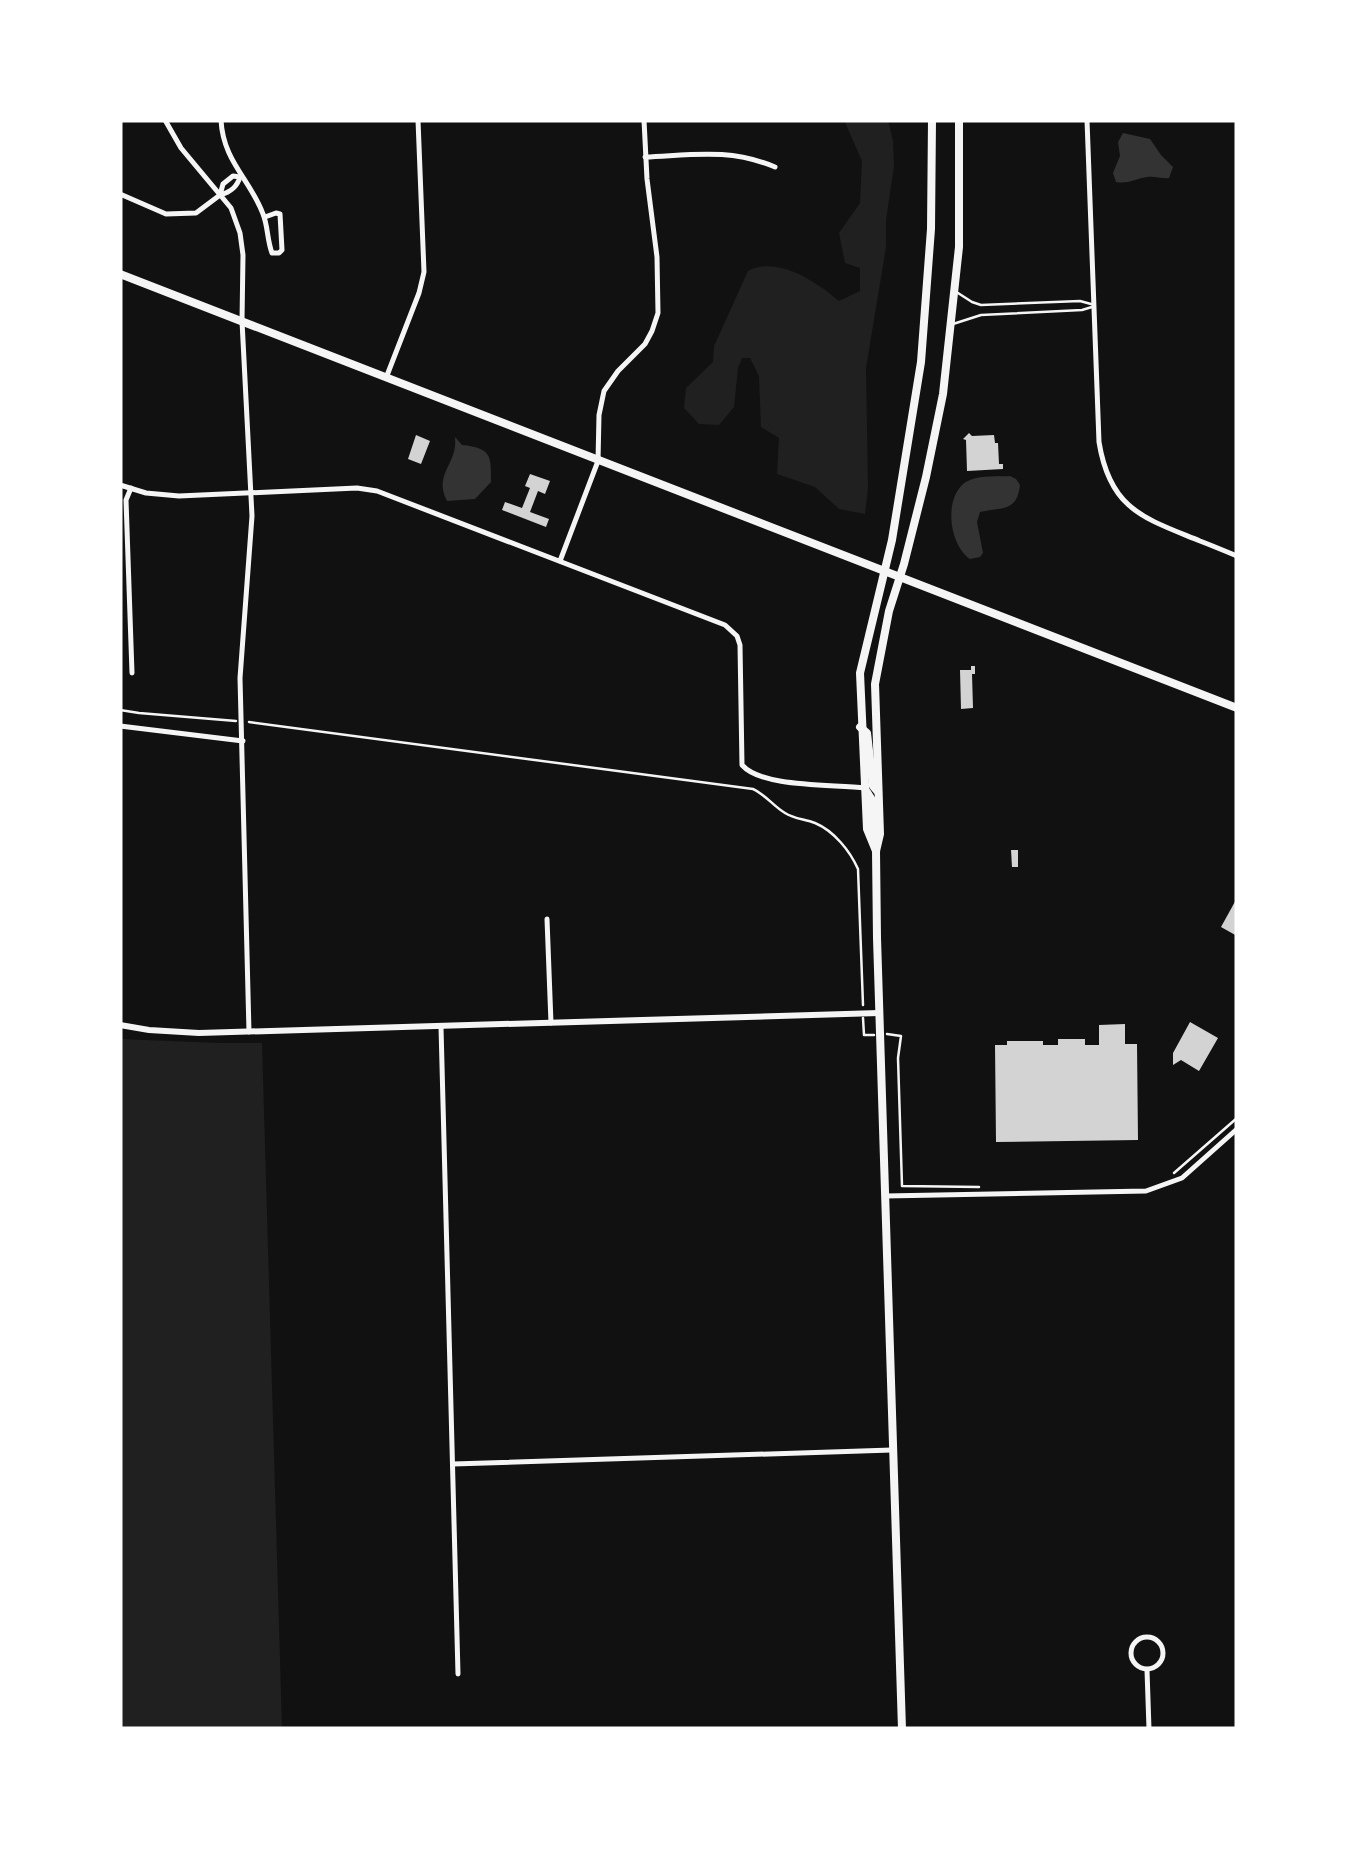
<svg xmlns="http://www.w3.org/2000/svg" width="1357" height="1849" font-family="Commissioner,sans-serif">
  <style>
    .green { fill: #202020 }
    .water { fill: #333 }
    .building { fill: #d3d3d3 }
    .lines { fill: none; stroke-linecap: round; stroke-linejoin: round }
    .path { stroke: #f5f5f5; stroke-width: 2.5 }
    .service { stroke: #f5f5f5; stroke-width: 2.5 }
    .minor { stroke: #f5f5f5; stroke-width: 5 }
    .tertiary { stroke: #f5f5f5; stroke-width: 6 }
    .primary { stroke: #f5f5f5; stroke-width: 8 }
  </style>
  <rect width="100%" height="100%" fill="#111"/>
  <g class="green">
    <path d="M844,120H888L893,141L894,166L886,220V247L866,368L868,488L865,514L839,509L815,487L777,474L779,438L761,427L759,376L750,358H742L738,368L734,407L719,425L699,424L684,408L686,388L713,362L714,346L748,271C777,255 817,282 839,301L860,291V268L845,263L839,233L860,203L862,161Z"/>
    <polygon points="120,1039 220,1043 262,1043 282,1729 120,1729"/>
  </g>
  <g class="water">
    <path d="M1123,133L1150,139L1161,155L1173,167L1169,178C1164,179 1159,177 1154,177C1141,175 1130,185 1116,182L1113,173L1120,156L1118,142Z"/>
    <path d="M455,437L462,445C492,448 491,456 491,482L475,499L447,501C433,473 458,465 455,437Z"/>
    <path d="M1010,476L1016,479L1020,485C1017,512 1002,507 980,512L977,522L983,553L980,557L970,559C950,545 944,503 962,485C974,474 996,477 1010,476Z"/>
  </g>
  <g class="building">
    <polygon points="969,433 972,436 994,435 995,443 998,443 999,464 1003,464 1003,469 967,471 966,440 963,439"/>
    <polygon points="416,435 430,441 421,464 408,459"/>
    <polygon points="530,474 550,481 545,494 538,491 530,512 549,519 546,527 502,510 505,502 522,508 530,488 525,486"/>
    <polygon points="971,666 975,666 975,674 972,674 973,708 961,709 960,670 971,670"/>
    <polygon points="1011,850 1018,850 1018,867 1012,867"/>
    <polygon points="1237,898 1237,936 1221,927"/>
    <polygon points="1190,1022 1218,1038 1199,1071 1181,1060 1173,1065 1173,1053"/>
    <polygon points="1125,1024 1125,1044 1137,1044 1138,1140 996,1142 995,1045 1007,1045 1007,1041 1043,1041 1043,1045 1058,1045 1058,1039 1085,1039 1085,1045 1099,1045 1099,1025"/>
  </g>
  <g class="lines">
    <g class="path">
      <polyline points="120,710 139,713 236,721"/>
      <path d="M249,722L753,789C766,795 773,806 785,813C794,819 805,819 815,823C834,831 850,851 858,869L863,1005"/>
      <polyline points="863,1018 864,1035 874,1035"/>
      <polyline points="887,1034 901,1036 898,1058 902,1186 979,1187"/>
      <polyline points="1174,1173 1237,1118"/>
    </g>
    <g class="service">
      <polyline points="958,293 972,302 981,305 1080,301 1091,304"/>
      <polyline points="953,324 981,315 1082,310 1092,307"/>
    </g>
    <g class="minor">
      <polyline points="165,120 181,148 231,208 240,233 243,255 242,321 252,516 240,678 249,1032"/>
      <path d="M221,120C223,161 250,179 263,214C268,226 267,240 272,253H279L282,250L280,214L276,213L265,217"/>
      <path d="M1087,120L1099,442C1110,510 1144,518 1200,541C1213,546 1225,551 1237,556"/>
      <path d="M645,157C693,155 729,148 775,167"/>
      <path d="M233,176L240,177C237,187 231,192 220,195L223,184Z"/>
      <polyline points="120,194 166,214 196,213 220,195"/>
      <polyline points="386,378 419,293 424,272 418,120"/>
      <path d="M120,485L146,493L179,496L357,488L377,491L725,625L737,636L740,645L742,765C762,788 833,784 865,788"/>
      <polyline points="131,488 126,500 132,673"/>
      <polyline points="560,561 598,461 599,415 604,391 618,371 645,344 652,331 658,313 657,257 647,179 644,120"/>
      <polyline points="120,726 243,741"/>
      <polyline points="547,919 551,1023"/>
      <polyline points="441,1027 458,1674"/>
      <polyline points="885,1196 1146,1191 1182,1178 1237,1129"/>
      <polyline points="453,1464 892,1450"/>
      <circle cx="1147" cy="1653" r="16"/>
      <polyline points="1147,1670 1149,1729"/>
    </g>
    <polyline class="tertiary" points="120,1025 149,1030 199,1033 879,1013"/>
    <g class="primary">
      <polyline points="120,274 1237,708"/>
      <polyline points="860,727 867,733 873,786 878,792"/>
      <polyline points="867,792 872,800 875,842"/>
      <polyline points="876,851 867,829 860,673 892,540 921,362 931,229 932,120"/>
      <polyline points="902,1729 877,938 876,851 880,834 875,684 889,611 904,564 926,477 943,394 959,247 959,120"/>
    </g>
  </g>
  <rect width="1357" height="1849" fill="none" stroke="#ffffff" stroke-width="245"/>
</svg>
